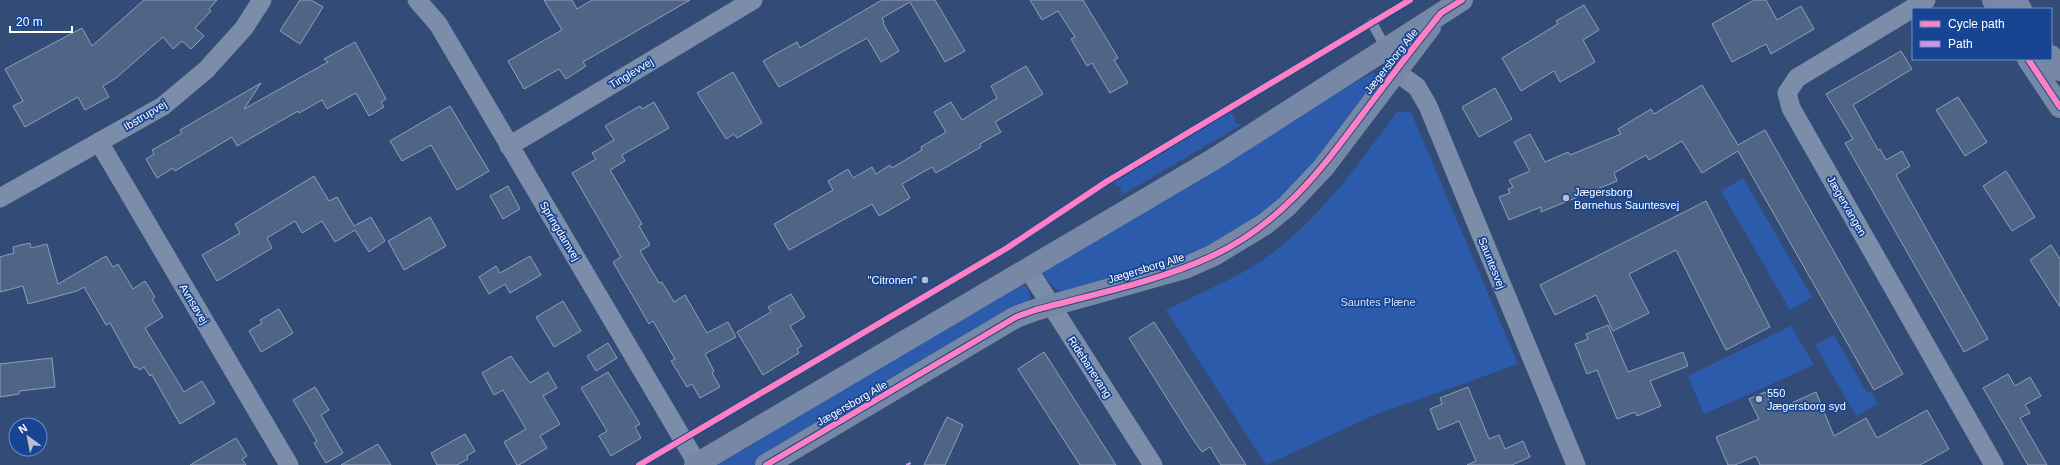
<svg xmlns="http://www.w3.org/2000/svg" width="2060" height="465" font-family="Arial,sans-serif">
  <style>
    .green { fill: #2b5baa }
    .building { fill: #506486; stroke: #909fb8 }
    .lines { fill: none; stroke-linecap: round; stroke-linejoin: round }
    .lane { stroke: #7c8daa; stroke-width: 10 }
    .street { stroke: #7c8daa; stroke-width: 19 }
    .secondary { stroke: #7788a6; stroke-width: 22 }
    .quiet { stroke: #d193ec; stroke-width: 5; stroke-dasharray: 10 5; stroke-linecap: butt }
    .cycleway-casing { stroke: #174593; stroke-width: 8 }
    .cycleway { stroke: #ff80c0; stroke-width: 6 }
    .poi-dot { fill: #b8c0cf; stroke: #174593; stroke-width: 1.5 }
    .labels { text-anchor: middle; stroke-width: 3.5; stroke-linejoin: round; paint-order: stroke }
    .street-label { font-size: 11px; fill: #fff; stroke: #174593 }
    .poi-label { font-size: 11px; fill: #fff; stroke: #174593; text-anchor: start }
    .park-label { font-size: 11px; fill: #cedffc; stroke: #174593 }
  </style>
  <rect width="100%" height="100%" fill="#334c77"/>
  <g class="green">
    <path d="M1373,72L1378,76V79L1286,198L1198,254L1066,293C1054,289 1043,281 1043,268Z"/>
    <polygon points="1232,111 1236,123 1241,125 1122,195 1120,187 1113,183"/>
    <path d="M1397,112H1411L1518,364L1372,416L1266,465L1166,310C1202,292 1243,276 1275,251C1325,212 1360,162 1397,112Z"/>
    <polygon points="1743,178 1812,297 1790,310 1721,191"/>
    <path d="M1022,284C1029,287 1032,296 1028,303L754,465H715Z"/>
    <polygon points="1791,326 1814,365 1704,414 1688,376"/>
    <polygon points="1834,335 1867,393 1871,391 1878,404 1856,416 1815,345"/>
  </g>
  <g class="building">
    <polygon points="144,0 217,0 209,9 211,11 195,28 204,36 191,49 182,41 173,49 163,37 116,78 103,86 109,97 85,110 78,97 25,127 13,106 23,101 5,69 82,28 92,46"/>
    <polygon points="300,0 311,0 323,7 300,44 280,31"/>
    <polygon points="544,0 572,0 577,9 592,0 690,0 583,62 586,66 566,79 559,69 524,89 508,61 562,30"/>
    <polygon points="882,0 935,0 965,51 945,62 910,2 882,18 884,22 883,23 899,51 881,62 867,38 779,87 763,61 797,42 800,48"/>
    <polygon points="1030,0 1083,0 1118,58 1114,60 1128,83 1110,93 1092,63 1087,66 1071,39 1075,37 1058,11 1042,20"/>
    <polygon points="1754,0 1766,0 1777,20 1801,6 1814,29 1771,54 1766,44 1732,62 1712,24"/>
    <polygon points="1584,5 1599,30 1583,40 1595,62 1560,82 1554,71 1521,91 1502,58 1558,24 1556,21"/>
    <polygon points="355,42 386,99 381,102 384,107 369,116 356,93 327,109 322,100 299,113 298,111 237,146 232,137 175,171 173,168 157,178 146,159 154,154 152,150 182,133 180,130 261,83 244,109 328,62 324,59"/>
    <polygon points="1901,51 1912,69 1853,105 1878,150 1880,149 1886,160 1902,151 1910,166 1896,175 1988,339 1964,352 1845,143 1853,139 1826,94"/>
    <polygon points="1026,66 1043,94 995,122 1001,132 980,144 981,147 936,173 932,167 902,184 910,198 879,216 872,204 789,250 774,224 833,190 828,181 848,169 853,178 872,167 876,174 890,165 892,168 922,150 921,147 946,132 934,112 951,102 962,120 997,98 991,86"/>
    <polygon points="733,72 762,123 737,138 734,134 726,139 697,93"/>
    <polygon points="1702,85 1738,145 1765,130 1903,374 1874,390 1738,151 1702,173 1682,141 1649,160 1646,155 1614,173 1617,181 1541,212 1541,207 1509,220 1499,197 1510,193 1508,189 1513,187 1509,180 1530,171 1514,142 1530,134 1545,162 1568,152 1570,155 1621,134 1618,129 1651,109 1654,114"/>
    <polygon points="1495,88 1512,119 1479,137 1462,107"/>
    <polygon points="1958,97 1987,142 1965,156 1936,110"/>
    <polygon points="654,102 669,128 622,155 625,161 610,170 642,224 639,226 650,245 640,251 659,283 662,282 674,302 685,295 707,333 728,322 736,337 705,354 714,371 712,373 720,387 700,398 692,384 687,387 671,361 675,359 653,321 649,324 613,262 621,257 572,173 596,159 592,153 614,140 605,126 640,106 642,109"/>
    <polygon points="450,106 489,171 457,190 431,145 402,161 390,141"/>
    <polygon points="2006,171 2035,217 2012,231 1983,186"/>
    <polygon points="314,176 329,201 337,197 354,226 371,217 385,241 369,252 355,230 335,242 322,221 302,233 295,221 267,238 272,248 217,281 202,255 240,233 235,224"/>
    <polygon points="508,186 520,209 503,219 490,196"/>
    <polygon points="1706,201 1770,327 1726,350 1676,250 1629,274 1649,313 1613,331 1596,295 1555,315 1540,285"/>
    <polygon points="430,217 446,246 404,270 388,241"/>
    <polygon points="30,243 31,248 47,244 58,284 106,256 113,267 118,264 133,289 145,281 155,297 152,299 163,317 145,328 184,392 202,381 215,403 180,424 152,375 150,376 144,367 139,370 137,367 135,368 110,323 106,325 84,287 77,291 28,304 23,286 0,292 0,257 14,253 13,247"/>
    <polygon points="2051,245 2060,259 2060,307 2030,260"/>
    <polygon points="530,256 541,275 510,293 505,284 489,294 479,277 496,266 500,273"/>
    <polygon points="791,294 805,317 790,326 802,346 797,349 799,353 763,375 737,332 771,312 768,307"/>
    <polygon points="563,301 581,331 554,347 536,317"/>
    <polygon points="279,309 293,333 261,352 249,331 262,323 260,320"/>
    <polygon points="1154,322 1246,465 1221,465 1210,447 1202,452 1192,438 1129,338"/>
    <polygon points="1608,325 1628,372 1683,352 1688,366 1650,381 1661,406 1637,416 1635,412 1617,419 1597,370 1587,374 1575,344 1588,339 1586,334"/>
    <polygon points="608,343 617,358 596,371 587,356"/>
    <polygon points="1044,352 1116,465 1080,465 1040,403 1018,369"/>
    <polygon points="511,356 530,383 548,372 557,388 543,396 560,424 540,436 547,448 519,465 517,465 504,442 526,429 503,390 494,395 482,373"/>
    <polygon points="52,358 55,387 19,391 19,394 0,397 0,364"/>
    <polygon points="608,372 640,424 635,427 641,438 611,456 599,436 607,431 581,388"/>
    <polygon points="2008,374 2015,386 2030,377 2041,396 2025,405 2030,413 2020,418 2047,465 2028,465 1983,388"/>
    <polygon points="315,387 329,410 321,415 343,453 326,463 314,443 317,441 293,400"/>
    <polygon points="1468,387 1489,439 1499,435 1505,449 1523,441 1530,457 1512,465 1467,465 1476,461 1459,421 1438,430 1430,409 1442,404 1440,398"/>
    <polygon points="1765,392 1774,411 1816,392 1834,436 1866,418 1877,438 1927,410 1949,449 1920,465 1760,465 1756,456 1735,465 1728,465 1716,437 1759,419 1749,399"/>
    <polygon points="947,417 963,425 945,465 924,465"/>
    <polygon points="465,434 475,451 467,456 468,459 457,465 437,465 431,453"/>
    <polygon points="236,438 247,456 242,459 246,465 190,465"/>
    <polygon points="378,444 391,465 341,465"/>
  </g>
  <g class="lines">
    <polyline class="lane" points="1372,23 1386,48"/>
    <g class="street">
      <polyline points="417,0 438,24 698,465"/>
      <polyline points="1926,0 1797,78 1787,93 1791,108 1994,465"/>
      <polyline points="1395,71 1417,87 1428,106 1576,465"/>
      <polyline points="99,142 289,465"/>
      <polyline points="509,146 753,0"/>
      <polyline points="0,198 163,106 206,70 244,28 262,0"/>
      <polyline points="1028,269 1153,465"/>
    </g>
    <g class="secondary">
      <polyline points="1993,0 1997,9"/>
      <polyline points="2015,0 2021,9"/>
      <polyline points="2051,56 2060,70"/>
      <polyline points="2028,59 2060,107"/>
      <polyline points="695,465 1214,159 1462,0"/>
      <polyline points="766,465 1016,317 1035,310 1185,268 1214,255 1265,224 1287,206 1323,168 1430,27"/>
    </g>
    <polyline class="quiet" points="908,463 909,465"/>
    <g class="cycleway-casing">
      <g id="cycleway">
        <polyline points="2028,59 2060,107"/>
        <polyline points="639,465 1007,248 1106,182 1410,0"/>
        <path d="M766,465L1016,317L1035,310C1094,294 1157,282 1212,256C1283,223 1323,167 1368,107C1392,75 1416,44 1441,13L1462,0"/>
      </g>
    </g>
    <use href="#cycleway" class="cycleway"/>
  </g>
  <g class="poi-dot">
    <circle cx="1566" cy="198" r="4"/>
    <circle cx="925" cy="280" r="4"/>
    <circle cx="1759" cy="399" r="4"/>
  </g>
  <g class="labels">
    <g class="street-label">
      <text transform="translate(1391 61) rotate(-52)" y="4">Jægersborg Alle</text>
      <text transform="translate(631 73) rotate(-31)" y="4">Tinglevvej</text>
      <text transform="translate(145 115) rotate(-31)" y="4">Ibstrupvej</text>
      <text transform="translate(1847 206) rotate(60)" y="4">Jægervangen</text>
      <text transform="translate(560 231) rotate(59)" y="4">Springdamvej</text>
      <text transform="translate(1492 263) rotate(68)" y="4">Sauntesvej</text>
      <text transform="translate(1146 268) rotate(-17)" y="4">Jægersborg Alle</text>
      <text transform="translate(194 304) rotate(59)" y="4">Avnsøvej</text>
      <text transform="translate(1090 367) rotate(57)" y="4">Ridebanevang</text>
      <text transform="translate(852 403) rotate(-30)" y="4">Jægersborg Alle</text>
    </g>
    <g class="poi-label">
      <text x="1574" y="196">Jægersborg<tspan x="1574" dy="13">Børnehus Sauntesvej</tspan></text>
      <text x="917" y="284" text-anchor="end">"Citronen"</text>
      <text x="1767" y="397">550<tspan x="1767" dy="13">Jægersborg syd</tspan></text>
    </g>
    <g class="park-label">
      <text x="1378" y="306">Sauntes Plæne</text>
    </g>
  </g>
  <rect x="1912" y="8" width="140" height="52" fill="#174593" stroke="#748fbe"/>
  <rect x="1920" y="21" width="20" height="6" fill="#ff80c0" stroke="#748fbe"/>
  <text x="1948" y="28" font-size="12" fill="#ffffff">Cycle path</text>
  <rect x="1920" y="41" width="20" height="6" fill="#d193ec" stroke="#748fbe"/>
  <text x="1948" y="48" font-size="12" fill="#ffffff">Path</text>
  <g transform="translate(28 437) rotate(328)"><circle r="19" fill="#174593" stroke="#748fbe"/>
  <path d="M0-3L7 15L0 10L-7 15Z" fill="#b8c0cf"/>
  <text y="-6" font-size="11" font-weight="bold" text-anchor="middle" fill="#ffffff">N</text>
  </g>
  <path d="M10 26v6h62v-6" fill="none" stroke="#ffffff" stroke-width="2"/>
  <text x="16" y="26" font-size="12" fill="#ffffff" stroke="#174593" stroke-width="3" paint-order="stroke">20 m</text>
</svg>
